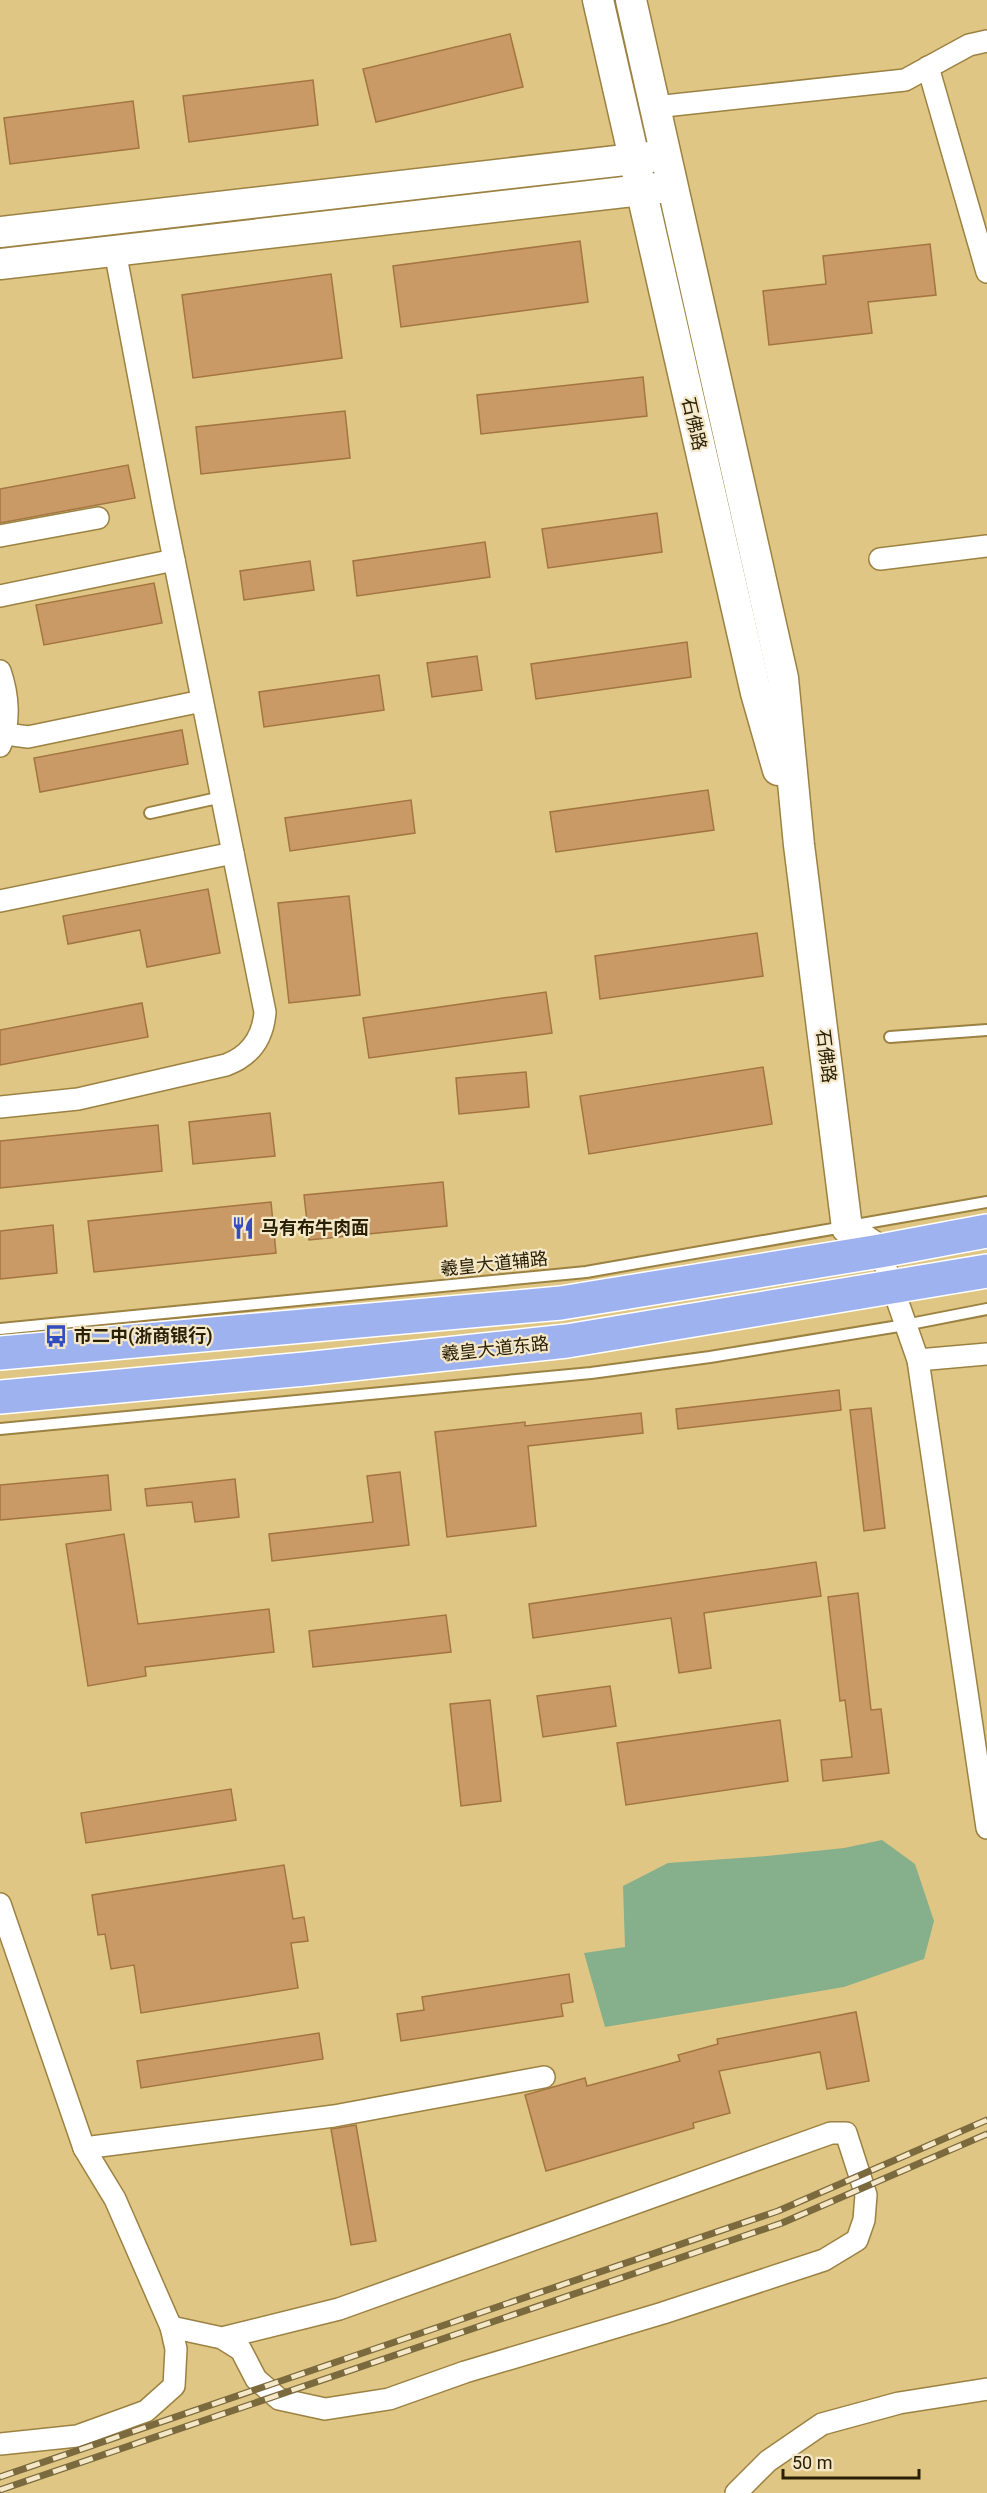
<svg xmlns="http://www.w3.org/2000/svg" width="987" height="2493" font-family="Roboto,'Noto Sans SC',sans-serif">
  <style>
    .green { fill: #86b08c }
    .building { fill: #ca9a66; stroke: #a27541; stroke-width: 1.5 }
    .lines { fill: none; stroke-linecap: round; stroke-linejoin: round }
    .lane-casing { stroke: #9c8242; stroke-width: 14 }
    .street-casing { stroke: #9c8242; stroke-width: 24 }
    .secondary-casing { stroke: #9c8242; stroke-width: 33 }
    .primary-casing { stroke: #fff; stroke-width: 36 }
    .lane { stroke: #fff; stroke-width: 10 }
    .street { stroke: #fff; stroke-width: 21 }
    .secondary { stroke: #fff; stroke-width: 30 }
    .primary { stroke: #9eb2f0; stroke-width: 33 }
    .rail-casing { stroke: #7b6a3e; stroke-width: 7 }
    .rail { stroke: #f5e8c8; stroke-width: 4.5; stroke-dasharray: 14; stroke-linecap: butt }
    .labels { text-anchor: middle; stroke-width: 4.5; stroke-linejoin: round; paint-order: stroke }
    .street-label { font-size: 18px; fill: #2a2005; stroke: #f5e8c8 }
    .poi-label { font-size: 18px; font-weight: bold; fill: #2a2005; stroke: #f5e8c8; text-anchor: start }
  </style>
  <rect width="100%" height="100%" fill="#e0c684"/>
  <polygon class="green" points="882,1840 915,1864 934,1921 924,1959 844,1987 605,2027 584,1953 625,1947 623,1886 668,1863 767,1856 844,1848"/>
  <g class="building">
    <polygon points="510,34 523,87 376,122 363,69"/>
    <polygon points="313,80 318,125 189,142 183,96"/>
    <polygon points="133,101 139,148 10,164 4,118"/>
    <polygon points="580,241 588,302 401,327 393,266"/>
    <polygon points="930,244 936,295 868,302 872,333 769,345 763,291 826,284 823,256"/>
    <polygon points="331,274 342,358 193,378 182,295"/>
    <polygon points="643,377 647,416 481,434 477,395"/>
    <polygon points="345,411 350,458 201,474 196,427"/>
    <polygon points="128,465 135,498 0,523 0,489"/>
    <polygon points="657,513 662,552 548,568 542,529"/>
    <polygon points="485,542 490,577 357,596 353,561"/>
    <polygon points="310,561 314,590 244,600 240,571"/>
    <polygon points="154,583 162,623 44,645 36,605"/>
    <polygon points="687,642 691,677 536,699 531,664"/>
    <polygon points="477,656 482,690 432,697 427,663"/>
    <polygon points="379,675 384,710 264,727 259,692"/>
    <polygon points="182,730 188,764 40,792 34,758"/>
    <polygon points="708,790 714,830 556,852 550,812"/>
    <polygon points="411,800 415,833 290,851 285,818"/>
    <polygon points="208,889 220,953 147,967 140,930 68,944 63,916"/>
    <polygon points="349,896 360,995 289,1003 278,903"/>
    <polygon points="757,933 763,976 600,999 595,956"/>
    <polygon points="546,992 552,1033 369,1058 363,1018"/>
    <polygon points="142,1003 148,1037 0,1065 0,1030"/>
    <polygon points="763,1067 772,1124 589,1154 580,1096"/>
    <polygon points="526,1072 529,1107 459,1114 456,1078"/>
    <polygon points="270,1113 275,1156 193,1164 189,1122"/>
    <polygon points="158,1125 162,1171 0,1188 0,1141"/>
    <polygon points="443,1182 447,1226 309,1240 304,1195"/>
    <polygon points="271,1202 276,1253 94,1272 88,1221"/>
    <polygon points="53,1225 57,1273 0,1279 0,1231"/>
    <polygon points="839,1390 841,1410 678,1429 676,1409"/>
    <polygon points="871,1408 885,1528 864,1531 850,1410"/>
    <polygon points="641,1413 643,1433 528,1446 536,1526 447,1537 435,1432 525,1422 525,1426"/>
    <polygon points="400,1472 409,1545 272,1561 269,1534 373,1522 367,1476"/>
    <polygon points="108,1475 111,1510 0,1520 0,1485"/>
    <polygon points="235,1479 239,1517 195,1522 192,1502 147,1506 145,1489"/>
    <polygon points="124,1534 138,1624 269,1609 274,1652 145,1667 146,1676 88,1686 66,1544"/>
    <polygon points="816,1562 821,1596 704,1613 711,1668 679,1673 671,1618 533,1638 529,1604"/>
    <polygon points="858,1593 871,1710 881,1709 889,1773 823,1781 821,1760 852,1757 845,1700 840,1701 828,1597"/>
    <polygon points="446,1615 451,1652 313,1667 309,1631"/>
    <polygon points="610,1686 616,1726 543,1737 537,1696"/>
    <polygon points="490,1700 501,1801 461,1806 450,1704"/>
    <polygon points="780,1720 788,1781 626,1805 617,1743"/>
    <polygon points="231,1789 236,1820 86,1843 81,1813"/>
    <polygon points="284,1865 293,1919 304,1917 308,1941 291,1943 298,1988 141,2013 134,1965 111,1969 105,1934 98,1935 92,1895"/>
    <polygon points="569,1974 573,2002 561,2004 563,2016 401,2041 397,2014 424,2010 422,1997"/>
    <polygon points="856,2012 869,2081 827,2089 820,2052 719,2071 730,2113 693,2123 694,2128 546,2171 525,2095 585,2078 587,2086 680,2061 678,2055 718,2044 717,2039"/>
    <polygon points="319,2033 323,2059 141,2088 137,2061"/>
    <polygon points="356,2125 376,2241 351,2245 331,2129"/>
  </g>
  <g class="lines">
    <g class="lane-casing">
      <g id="lane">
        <polyline points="150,813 222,797"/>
        <polyline points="890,1037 987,1030"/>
        <polyline points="0,1329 586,1272 987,1202"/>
        <polyline points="0,1429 591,1373 710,1357 905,1325 987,1309"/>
      </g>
    </g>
    <g class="street-casing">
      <g id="street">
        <polyline points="928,67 987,272"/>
        <polyline points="655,107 905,80 969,45 987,41"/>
        <polyline points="0,536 98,518"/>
        <polyline points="880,559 987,546"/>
        <polyline points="0,596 174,560"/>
        <path d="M0,671C8,694 11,723 0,746"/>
        <polyline points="6,734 28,737 202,701"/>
        <polyline points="0,901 233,853"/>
        <path d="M0,1107L78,1099L226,1065C250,1056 263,1038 265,1012L164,510L115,251"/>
        <polyline points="880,1251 918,1360 987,1354"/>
        <polyline points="918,1360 987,1828"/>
        <polyline points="0,1904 84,2148 334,2116 544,2077"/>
        <polyline points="171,2327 222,2338 241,2350 256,2379 279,2399 325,2409 389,2399 465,2372 663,2313 824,2260 857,2240 864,2220 866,2195 846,2133 831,2133 339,2309 222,2338"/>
        <polyline points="0,2444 77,2436 146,2411 174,2386 176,2349 171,2327 115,2199 84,2148"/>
        <polyline points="736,2493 768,2461 822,2424 899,2403 987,2389"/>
      </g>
    </g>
    <g class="secondary-casing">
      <g id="secondary">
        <polyline points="598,0 756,693 778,770"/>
        <polyline points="631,0 783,678 799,845 847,1228 880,1251"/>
        <polyline points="0,232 651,157"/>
        <polyline points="0,264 659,188"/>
      </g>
    </g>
    <g class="primary-casing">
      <g id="primary">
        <polyline points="0,1353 561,1303 880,1251 987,1231"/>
        <polyline points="0,1397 305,1369 567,1341 987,1271"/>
      </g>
    </g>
    <use href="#lane" class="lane"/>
    <use href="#street" class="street"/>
    <use href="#secondary" class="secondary"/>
    <use href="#primary" class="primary"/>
    <g class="rail-casing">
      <g id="rail">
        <polyline points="0,2477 778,2211 987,2120"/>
        <polyline points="0,2490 782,2223 987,2134"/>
      </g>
    </g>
    <use href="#rail" class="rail"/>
  </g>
  <defs>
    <g id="restaurant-bare" transform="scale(1.8)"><path d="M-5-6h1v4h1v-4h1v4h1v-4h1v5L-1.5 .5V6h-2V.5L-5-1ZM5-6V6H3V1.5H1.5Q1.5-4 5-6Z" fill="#324dbf" stroke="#f5e8c8" stroke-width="2.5" paint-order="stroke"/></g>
    <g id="bus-bare" transform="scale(1.8)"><path d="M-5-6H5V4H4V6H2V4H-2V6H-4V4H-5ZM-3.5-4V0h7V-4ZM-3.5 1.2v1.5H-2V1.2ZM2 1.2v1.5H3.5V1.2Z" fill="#324dbf" stroke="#f5e8c8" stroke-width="2.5" paint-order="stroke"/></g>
  </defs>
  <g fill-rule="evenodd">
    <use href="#restaurant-bare" x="243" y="1228"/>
    <use href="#bus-bare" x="56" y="1336"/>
  </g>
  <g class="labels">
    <g class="street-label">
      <text transform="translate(694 424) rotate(77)" y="6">石佛路</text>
      <text transform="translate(826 1056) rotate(83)" y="6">石佛路</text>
      <text transform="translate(494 1264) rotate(-6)" y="6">羲皇大道辅路</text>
      <text transform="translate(495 1349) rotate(-6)" y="6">羲皇大道东路</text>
    </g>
    <g class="poi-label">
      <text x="261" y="1234">马有布牛肉面</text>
      <text x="74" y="1342">市二中(浙商银行)</text>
    </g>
  </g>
  <path d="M783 2469v9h136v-9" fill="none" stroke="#2a2005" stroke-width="3"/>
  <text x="792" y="2469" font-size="18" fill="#2a2005" stroke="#f5e8c8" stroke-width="4.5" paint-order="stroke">50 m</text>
</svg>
